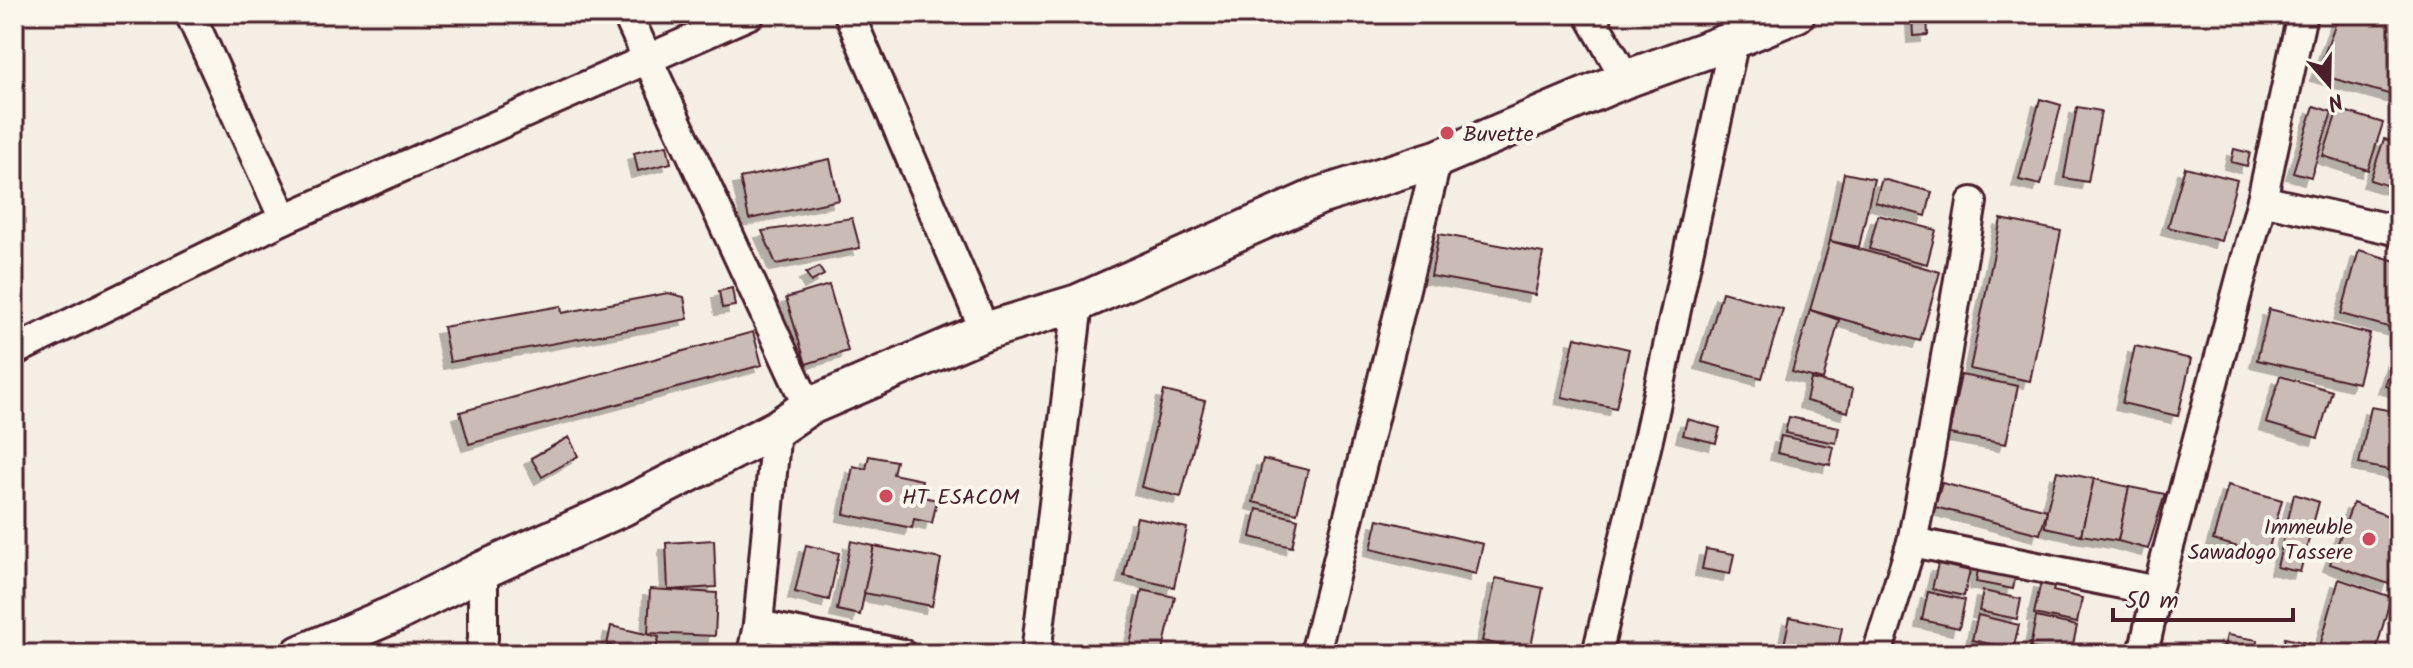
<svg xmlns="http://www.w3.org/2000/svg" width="2413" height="668" font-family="Kalam,sans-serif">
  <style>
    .building { fill: #cabbb6; stroke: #4a1f2b; stroke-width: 2; filter: url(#shadow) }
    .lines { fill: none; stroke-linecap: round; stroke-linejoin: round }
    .minor-casing { stroke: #4a1f2b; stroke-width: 34 }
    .tertiary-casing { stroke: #4a1f2b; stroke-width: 42 }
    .minor { stroke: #fbf7ec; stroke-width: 28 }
    .tertiary { stroke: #fbf7ec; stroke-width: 36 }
    .poi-dot { fill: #d1495b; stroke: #fbf7ec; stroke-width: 3 }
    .labels { text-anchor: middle; stroke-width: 8; stroke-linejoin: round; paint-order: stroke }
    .poi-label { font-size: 22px; fill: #4a1f2b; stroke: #fbf7ec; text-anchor: start }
  </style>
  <defs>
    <filter id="shadow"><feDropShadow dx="-7" dy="7" stdDeviation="0" flood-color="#0004"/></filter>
  </defs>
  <rect width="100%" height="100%" fill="#f4eee4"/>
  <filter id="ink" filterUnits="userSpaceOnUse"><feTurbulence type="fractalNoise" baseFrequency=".0125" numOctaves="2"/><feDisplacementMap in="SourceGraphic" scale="16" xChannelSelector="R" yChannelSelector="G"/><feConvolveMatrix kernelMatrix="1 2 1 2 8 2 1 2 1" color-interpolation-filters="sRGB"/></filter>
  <g filter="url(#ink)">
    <g class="building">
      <polygon points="2339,14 2388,14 2399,17 2399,97 2317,74"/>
      <polygon points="1927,15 1928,35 1914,36 1913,17"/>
      <polygon points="2040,99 2061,105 2041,185 2019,180"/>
      <polygon points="2314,106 2332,112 2311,177 2293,172"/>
      <polygon points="2077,107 2101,111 2088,182 2064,178"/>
      <polygon points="2338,109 2383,123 2368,170 2323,156"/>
      <polygon points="2384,139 2399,143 2399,189 2370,180"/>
      <polygon points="667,145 671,163 638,171 634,153"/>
      <polygon points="2234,149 2250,153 2247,166 2231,162"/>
      <polygon points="830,159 839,200 749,219 740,178"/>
      <polygon points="2185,167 2237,180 2221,241 2168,227"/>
      <polygon points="1844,173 1874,179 1859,247 1830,241"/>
      <polygon points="1882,179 1932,192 1926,216 1875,202"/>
      <polygon points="1878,215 1936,230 1927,264 1869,249"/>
      <polygon points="852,218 860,248 776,264 762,231"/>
      <polygon points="2001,219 2061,231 2030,381 1970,369"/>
      <polygon points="1439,234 1543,253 1535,295 1431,276"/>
      <polygon points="1830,241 1940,272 1920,341 1810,310"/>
      <polygon points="2359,250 2399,262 2399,330 2341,314"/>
      <polygon points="819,267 824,275 811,282 806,273"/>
      <polygon points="829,285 848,351 806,364 786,298"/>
      <polygon points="732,288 735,306 722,308 719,291"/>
      <polygon points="1722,292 1783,309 1762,378 1702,362"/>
      <polygon points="668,293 684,297 688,319 450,362 443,327 561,306 562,313"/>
      <polygon points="2269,309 2370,334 2358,383 2257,360"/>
      <polygon points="1810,310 1839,320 1823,380 1792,372"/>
      <polygon points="753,332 762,365 469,444 460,412"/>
      <polygon points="1575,337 1629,349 1616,408 1562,397"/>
      <polygon points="2135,346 2191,359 2178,416 2122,403"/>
      <polygon points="2397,348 2399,349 2399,390 2385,386"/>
      <polygon points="1961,375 2018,386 2006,444 1949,434"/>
      <polygon points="2280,376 2332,391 2318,438 2266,423"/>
      <polygon points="1811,379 1853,389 1848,412 1806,401"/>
      <polygon points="1164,391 1205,401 1181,497 1141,487"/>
      <polygon points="2371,407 2399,412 2399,472 2359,464"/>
      <polygon points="1789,417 1839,427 1836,443 1785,433"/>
      <polygon points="1687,419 1720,428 1716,443 1683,435"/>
      <polygon points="1781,436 1834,447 1830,465 1777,453"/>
      <polygon points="569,437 578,456 542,477 531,458"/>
      <polygon points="869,456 896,461 893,474 922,480 919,496 937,500 932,523 914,519 912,528 844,514 853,466 866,469"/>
      <polygon points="1263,459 1308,470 1297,513 1253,502"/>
      <polygon points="2057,471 2094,479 2081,535 2045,527 2047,510"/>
      <polygon points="2094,479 2129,487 2118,541 2081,535"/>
      <polygon points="1942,483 2047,510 2040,534 1935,507"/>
      <polygon points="2228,485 2282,500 2267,555 2213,540"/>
      <polygon points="2129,487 2165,494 2148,549 2118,541"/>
      <polygon points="2294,494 2319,502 2300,572 2277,567"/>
      <polygon points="2353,503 2399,520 2399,557 2389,584 2330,564"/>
      <polygon points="1257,509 1298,519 1292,547 1251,537"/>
      <polygon points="1137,517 1187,528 1174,587 1124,576"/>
      <polygon points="1378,519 1483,544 1476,574 1371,549"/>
      <polygon points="714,540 716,587 668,590 666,543"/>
      <polygon points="851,541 874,546 860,615 837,610"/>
      <polygon points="806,545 839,553 829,600 795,592"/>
      <polygon points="874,546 941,559 932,606 864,593"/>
      <polygon points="1706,549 1734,554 1730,574 1702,569"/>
      <polygon points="1979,563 2017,570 2013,589 1976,582"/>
      <polygon points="1938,564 1970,571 1964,596 1932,589"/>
      <polygon points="1496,578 1543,588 1530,651 1482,641"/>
      <polygon points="2339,579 2391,597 2375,654 2350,654 2320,646"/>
      <polygon points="2041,581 2055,584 2053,591 2082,598 2077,623 2034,614"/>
      <polygon points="650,589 717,593 715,636 648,633"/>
      <polygon points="1142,590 1175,597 1162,654 1128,654"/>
      <polygon points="1983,591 2021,599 2017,619 1979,611"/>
      <polygon points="1928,592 1965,600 1959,628 1922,620"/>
      <polygon points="1978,615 2019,625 2013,649 1972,640"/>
      <polygon points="1790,617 1842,628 1837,654 1782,654"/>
      <polygon points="2036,617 2077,626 2071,654 2030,648"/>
      <polygon points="611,626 659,637 655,654 632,654 633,651 607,645"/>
      <polygon points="2227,635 2258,640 2256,654 2222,654"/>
      <polygon points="2285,638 2320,646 2318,654 2281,654"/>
    </g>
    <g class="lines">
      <g class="minor-casing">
        <g id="minor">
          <polyline points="190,14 284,219"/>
          <polyline points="627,14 808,407"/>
          <polyline points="849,14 985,331"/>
          <polyline points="1589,14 1626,79"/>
          <polyline points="2262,200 2302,14"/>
          <polyline points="14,351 284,219 750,14"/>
          <polyline points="1912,542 2157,591"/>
          <polyline points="758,625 902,654"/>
          <polyline points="481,654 483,638 483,570"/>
          <polyline points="752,654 758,625 776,429"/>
          <polyline points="1036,654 1078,303"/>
          <polyline points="1315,654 1437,159"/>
          <polyline points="1597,654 1649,435 1734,40"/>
          <polyline points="1877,654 1912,542 1930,451 1972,202"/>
          <polyline points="2143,654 2157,591 2262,200 2399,231"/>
        </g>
      </g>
      <g class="tertiary-casing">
        <polyline id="tertiary" points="300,654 394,614 483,570 623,507 776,429 808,407 985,331 1078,303 1319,196 1437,159 1626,79 1734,40 1796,14"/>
      </g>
      <use href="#minor" class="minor"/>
      <use href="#tertiary" class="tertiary"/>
    </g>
  </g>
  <g class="poi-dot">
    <circle cx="1447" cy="133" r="8"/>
    <circle cx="886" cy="496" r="8"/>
    <circle cx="2369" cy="539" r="8"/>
  </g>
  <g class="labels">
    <g class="poi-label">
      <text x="1463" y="141">Buvette</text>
      <text x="902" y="504">HT ESACOM</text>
      <text x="2353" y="534" text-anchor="end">Immeuble<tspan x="2353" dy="25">Sawadogo Tassere</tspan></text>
    </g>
  </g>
  <rect width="2413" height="668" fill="none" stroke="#fbf7ec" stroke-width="48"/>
  <rect x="24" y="24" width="2365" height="620" fill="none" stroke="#4a1f2b" stroke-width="3" filter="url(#ink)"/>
  <g transform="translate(2329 84) rotate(160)" stroke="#fbf7ec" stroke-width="6" paint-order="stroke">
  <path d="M0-6L14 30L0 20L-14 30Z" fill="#4a1f2b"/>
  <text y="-12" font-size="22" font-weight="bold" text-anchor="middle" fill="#4a1f2b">N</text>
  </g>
  <path d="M2113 608v12h180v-12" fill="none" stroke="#4a1f2b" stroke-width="4"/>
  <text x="2125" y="608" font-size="24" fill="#4a1f2b" stroke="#fbf7ec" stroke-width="6" paint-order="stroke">50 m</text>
</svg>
